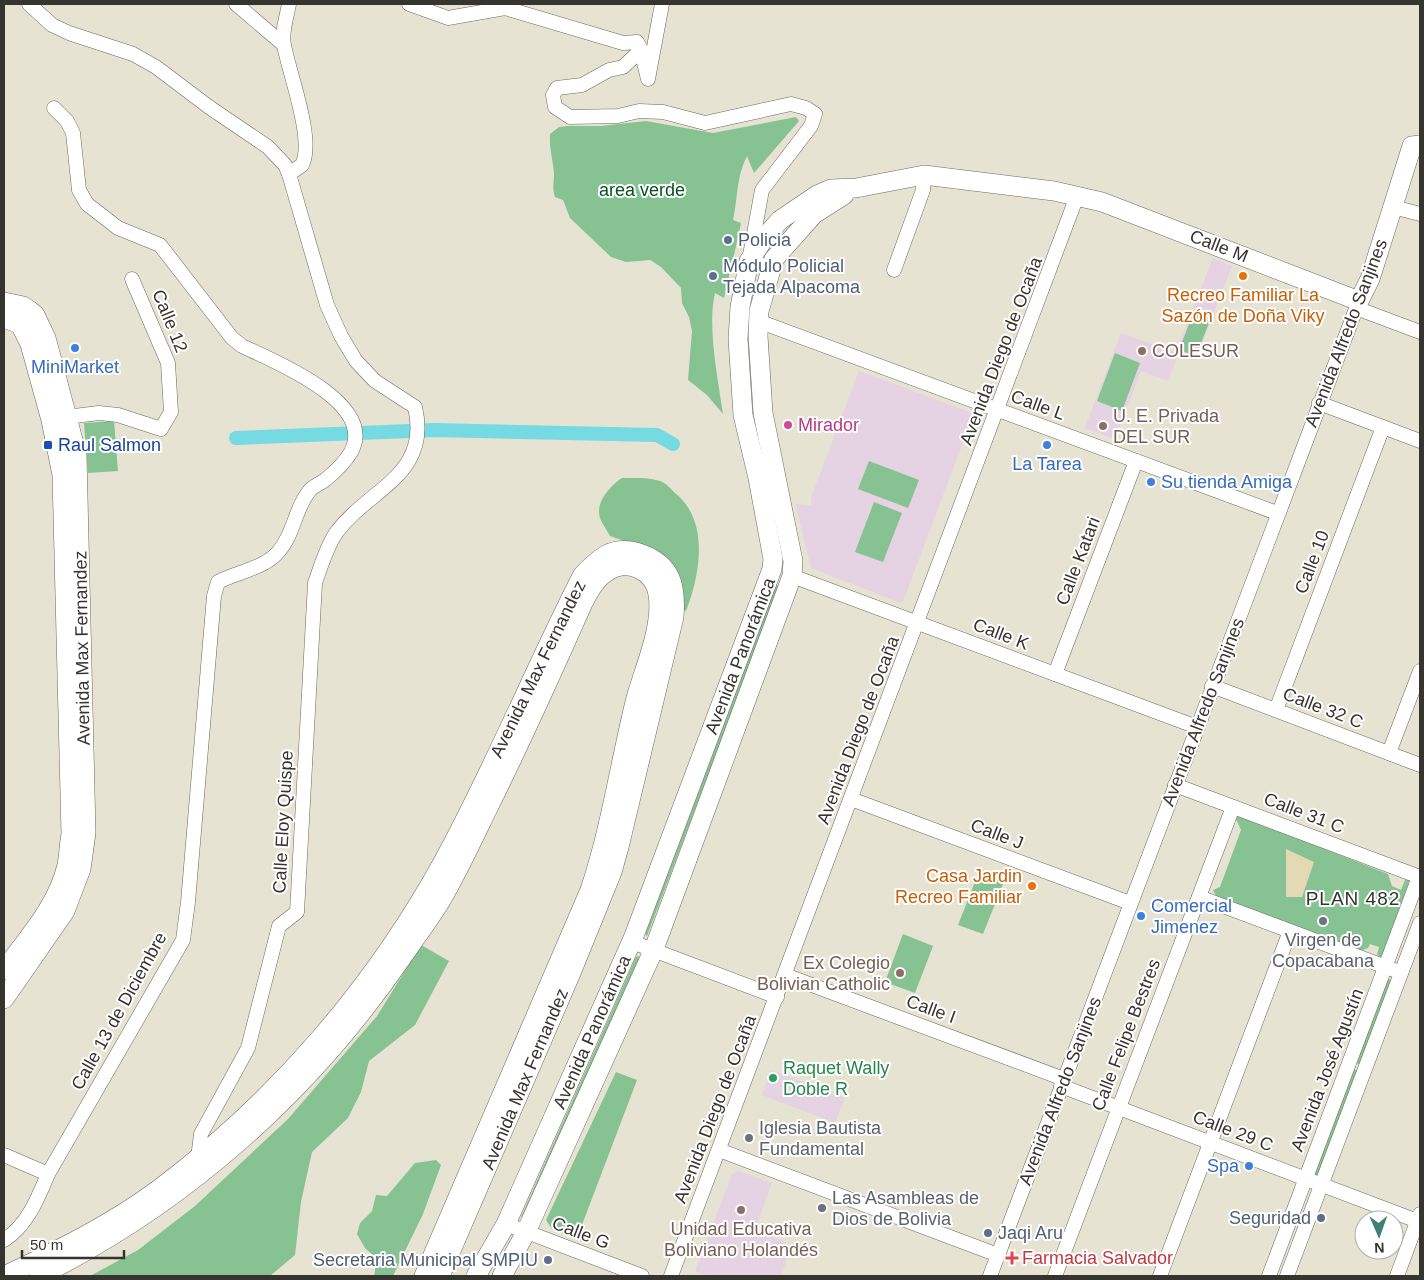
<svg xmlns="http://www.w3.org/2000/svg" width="1424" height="1280" font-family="Helvetica,sans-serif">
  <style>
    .education { fill: #e5d2e2 }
    .green { fill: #87c292 }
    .sand { fill: #e3d9b4 }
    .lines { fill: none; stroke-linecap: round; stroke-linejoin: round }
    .canal { stroke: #76dae2; stroke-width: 14 }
    .minor-casing { stroke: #6c695a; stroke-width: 15 }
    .major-casing { stroke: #6c695a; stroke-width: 20 }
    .minor { stroke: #fff; stroke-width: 14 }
    .major { stroke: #fff; stroke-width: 19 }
    .service-dot { fill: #5c6f8a; stroke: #fff; stroke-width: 2 }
    .food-dot { fill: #e8710a; stroke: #fff; stroke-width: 2 }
    .shop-dot { fill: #3f7fe0; stroke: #fff; stroke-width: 2 }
    .education-dot { fill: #8d6e63; stroke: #fff; stroke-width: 2 }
    .hotel-dot { fill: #d1479c; stroke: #fff; stroke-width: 2 }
    .transit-dot { fill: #1a4fb4; stroke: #fff; stroke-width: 2 }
    .worship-dot { fill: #6b7280; stroke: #fff; stroke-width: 2 }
    .leisure-dot { fill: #2e9e5b; stroke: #fff; stroke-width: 2 }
    .health-dot { fill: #e0444e; stroke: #fff; stroke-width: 2 }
    .labels { text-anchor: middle; stroke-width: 4; stroke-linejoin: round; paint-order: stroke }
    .park-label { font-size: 18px; fill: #094f22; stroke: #fff }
    .service-label { font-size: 18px; fill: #4e5e75; stroke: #fff; text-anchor: start }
    .street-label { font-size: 18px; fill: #36342e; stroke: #fff }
    .food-label { font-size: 18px; fill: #c56008; stroke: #fff }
    .education-label { font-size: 18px; fill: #785e54; stroke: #fff; text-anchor: start }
    .shop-label { font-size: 18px; fill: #366cbe; stroke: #fff }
    .hotel-label { font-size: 18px; fill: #b23c85; stroke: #fff; text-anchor: start }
    .transit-label { font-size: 18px; fill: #164399; stroke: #fff; text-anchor: start }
    .worship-label { font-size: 18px; fill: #5b616d; stroke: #fff; text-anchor: start }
    .leisure-label { font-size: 18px; fill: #27864d; stroke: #fff; text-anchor: start }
    .health-label { font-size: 18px; fill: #be3a42; stroke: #fff; text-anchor: start }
    .neighbourhood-label { font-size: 19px; letter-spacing: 1px; fill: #36342e; stroke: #fff }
  </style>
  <rect width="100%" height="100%" fill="#e7e3d3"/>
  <g class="education">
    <polygon points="1213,258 1232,266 1195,361 1178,355 1168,381 1141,371 1115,439 1085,428 1121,333 1176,353"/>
    <polygon points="859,371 972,413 973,416 904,599 901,603 811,568 798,515 796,504 812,506 811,498"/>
    <polygon points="771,1070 845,1098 835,1123 762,1095"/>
    <polygon points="738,1171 772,1183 755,1230 792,1245 781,1276 708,1276 695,1271 732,1174"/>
  </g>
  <g class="green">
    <path d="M796,117L799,121L754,173L747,156C736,177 738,198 733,220L741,223L739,233L724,298L715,293C707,326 718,379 723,414L707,395L688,380L692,331L689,317L682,303L681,288L661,267L650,260L626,262L611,257L570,218L563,200L555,197C552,189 554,182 554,174C553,160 549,148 550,134L559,127L568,126H601L646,121L713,133Z"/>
    <polygon points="1194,311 1211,318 1196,356 1179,350"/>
    <polygon points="1115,353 1140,363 1122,411 1097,401"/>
    <polygon points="114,421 118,471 88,473 84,423"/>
    <polygon points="869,461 919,480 908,508 858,489"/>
    <path d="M622,478C635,478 648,477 660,481C666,483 671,489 675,493C710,521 700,575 686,611L675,606L633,544L610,536C607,530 602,524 600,518C595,503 610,486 622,478Z"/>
    <polygon points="874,502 902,513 883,562 855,552"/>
    <polygon points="776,585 780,586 647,936 645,934"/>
    <polygon points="1238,815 1388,874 1392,886 1401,890 1405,880 1410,879 1382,958 1377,955 1379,947 1370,944 1368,948 1360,951 1216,896 1213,890 1220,887 1241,830 1236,819"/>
    <polygon points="980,869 1005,879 983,934 958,925"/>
    <polygon points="903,934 933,946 915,993 885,982"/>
    <polygon points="421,945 449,961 415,1025 369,1061 361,1092 348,1118 312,1152 301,1202 295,1255 270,1276 90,1276 138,1250 195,1206 288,1119 377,1016"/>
    <polygon points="639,956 640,959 523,1217 521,1217 636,957"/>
    <polygon points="1390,979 1392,981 1361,1065 1356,1063 1386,981"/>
    <polygon points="1353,1069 1359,1071 1318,1175 1316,1175 1315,1172"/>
    <polygon points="616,1072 637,1080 577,1238 552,1229 546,1220"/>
    <polygon points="436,1160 441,1165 423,1214 393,1276 374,1276 377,1259 365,1248 357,1234 360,1223 372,1211 376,1195 387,1196 415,1163"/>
  </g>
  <polygon class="sand" points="1286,849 1314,862 1302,897 1286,897"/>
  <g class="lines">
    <polyline class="canal" points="236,438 434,430 657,435 673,444"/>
    <g class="minor-casing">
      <g id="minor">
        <polyline points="29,4 52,25 69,33 133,54 156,67 209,107 268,147 285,165 289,174"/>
        <polyline points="236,4 283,44"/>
        <polyline points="409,4 448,18 505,8 623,43 637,42 641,50 623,67 609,70 582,85 557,88 553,95 555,107 570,117 618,116 639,111 663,112 705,123 791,104 806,108 815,114 811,126 762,190 749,261 771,268"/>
        <polyline points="641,50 648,79 662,4"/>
        <polyline points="1393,207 1420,214"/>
        <polyline points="894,270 923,190 924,175"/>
        <polyline points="1356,308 1420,332"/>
        <polyline points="758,321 1277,513"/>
        <polyline points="1319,403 1420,441"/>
        <polyline points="58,418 99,413 118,415 161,429 171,412 168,363 132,279"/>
        <polyline points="792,576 1197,727"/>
        <polyline points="1055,674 1136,461"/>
        <polyline points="1212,686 1420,765"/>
        <polyline points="1276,710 1383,427"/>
        <polyline points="1389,753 1420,671"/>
        <polyline points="1175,785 1420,877"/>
        <polyline points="851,799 1130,903"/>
        <polyline points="1199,897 1394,970"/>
        <polyline points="632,942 777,997"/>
        <polyline points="785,975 1064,1079"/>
        <polyline points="1061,1086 1420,1222"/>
        <polyline points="719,1150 998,1255"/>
        <polyline points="4,1155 48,1174"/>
        <path d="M204,1161L199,1150L201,1134L248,1048L279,926L297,912L315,583C321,566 326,548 336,533C369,488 431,476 415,407L375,381L356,361L341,336L327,305L289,174L302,165C315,140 289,73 284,45C281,33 287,16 289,4"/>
        <polyline points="506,1224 642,1276"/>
        <path d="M4,1240C27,1226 38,1198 48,1174L183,940L188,902L214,596L218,582C237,572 266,568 279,551C294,534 295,508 310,490C314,486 321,483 325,480C335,472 345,462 351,452C378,403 274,361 242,346L232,338L160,245L118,228L87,204L79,190L73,133L67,121L54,108"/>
        <polyline points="671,1276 1077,196"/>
        <polyline points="990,1276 1359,301"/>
        <polyline points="1055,1276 1233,807"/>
        <polyline points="1160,1276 1290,931"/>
        <polyline points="1269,1276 1419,877"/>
        <polyline points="1287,1276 1420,923"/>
        <polyline points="1397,1276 1420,1214"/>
      </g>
    </g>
    <g class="major-casing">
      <g id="major">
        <polyline points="4,302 23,306 29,310 35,315 46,338 77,455 86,833 81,869 65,911 4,999"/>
        <path d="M4,318L20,324L30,344L51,420L62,475L71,834C69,844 69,855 67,865C58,905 28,938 4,970"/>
        <path d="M4,1276C57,1251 112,1224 159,1189C275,1102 373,989 443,862C494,769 534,670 582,576C589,568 596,561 606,555C627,544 660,556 670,578C675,590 675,604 674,617L619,847L612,872L571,973L440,1276"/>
        <path d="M39,1276C186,1203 310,1092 403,956C416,937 431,917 443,897C459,869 473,839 487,810C521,742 552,673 583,603C589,591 596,578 608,571C628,558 654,571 658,594C663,627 645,666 636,698C620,762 611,827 590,890L424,1276"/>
        <polyline points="476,1276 506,1224 634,936 772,569 773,559 758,478 743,415 738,339 740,307 749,261 765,237 780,220 817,195 831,189 856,188 924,175 1054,191 1102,202 1359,301 1370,279 1412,146 1420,145"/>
        <polyline points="502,1276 526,1232 654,949 792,576 793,561 763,413 758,336 759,311 774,259 814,214 844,195"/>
      </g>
    </g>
    <use href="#minor" class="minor"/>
    <use href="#major" class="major"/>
  </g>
  <g class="service-dot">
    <circle cx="728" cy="240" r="5"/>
    <circle cx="713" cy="276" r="5"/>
    <circle cx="1321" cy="1218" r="5"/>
    <circle cx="988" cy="1233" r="5"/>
    <circle cx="548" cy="1260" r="5"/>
  </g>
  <g class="food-dot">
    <circle cx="1243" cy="276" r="5"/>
    <circle cx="1032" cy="886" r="5"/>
  </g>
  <g class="shop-dot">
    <circle cx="75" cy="348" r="5"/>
    <circle cx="1047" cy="445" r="5"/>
    <circle cx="1151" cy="482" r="5"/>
    <circle cx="1141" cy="916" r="5"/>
    <circle cx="1249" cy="1166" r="5"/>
  </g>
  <g class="education-dot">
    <circle cx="1142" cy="351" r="5"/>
    <circle cx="1103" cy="426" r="5"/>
    <circle cx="900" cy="973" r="5"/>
    <circle cx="741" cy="1210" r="5"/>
  </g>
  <circle class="hotel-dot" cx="788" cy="425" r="5"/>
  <rect class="transit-dot" x="43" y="440" width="10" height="10" rx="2.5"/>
  <g class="worship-dot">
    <circle cx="1323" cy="921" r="5"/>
    <circle cx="749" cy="1138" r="5"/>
    <circle cx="822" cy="1208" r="5"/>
  </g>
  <circle class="leisure-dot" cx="773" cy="1078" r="5"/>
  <path class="health-dot" d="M1009.5 1250.5h5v5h5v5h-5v5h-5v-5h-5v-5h5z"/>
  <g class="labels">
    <g class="park-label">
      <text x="642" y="196">area verde</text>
    </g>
    <g class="service-label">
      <text x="738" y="246">Policia</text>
      <text x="723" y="272">Módulo Policial<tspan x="723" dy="21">Tejada Alpacoma</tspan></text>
      <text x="1311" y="1224" text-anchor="end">Seguridad</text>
      <text x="998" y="1239">Jaqi Aru</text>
      <text x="538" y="1266" text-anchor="end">Secretaria Municipal SMPIU</text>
    </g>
    <g class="street-label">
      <text transform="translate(1219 246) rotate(21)" y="6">Calle M</text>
      <text transform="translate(170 321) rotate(68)" y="6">Calle 12</text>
      <text transform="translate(1346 333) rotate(-69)" y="6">Avenida Alfredo Sanjines</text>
      <text transform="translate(1001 351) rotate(-69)" y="6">Avenida Diego de Ocaña</text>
      <text transform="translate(1038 405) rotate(20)" y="6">Calle L</text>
      <text transform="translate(1078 561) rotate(-69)" y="6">Calle Katari</text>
      <text transform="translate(1312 562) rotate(-69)" y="6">Calle 10</text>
      <text transform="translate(1001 634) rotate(21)" y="6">Calle K</text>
      <text transform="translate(82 648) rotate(-91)" y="6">Avenida Max Fernandez</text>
      <text transform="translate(740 656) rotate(-69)" y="6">Avenida Panorámica</text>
      <text transform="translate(538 669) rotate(-64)" y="6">Avenida Max Fernandez</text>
      <text transform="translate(1323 708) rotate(21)" y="6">Calle 32 C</text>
      <text transform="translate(1203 712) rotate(-69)" y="6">Avenida Alfredo Sanjines</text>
      <text transform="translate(858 730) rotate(-69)" y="6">Avenida Diego de Ocaña</text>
      <text transform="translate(1304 813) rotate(21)" y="6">Calle 31 C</text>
      <text transform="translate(283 822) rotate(-87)" y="6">Calle Eloy Quispe</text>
      <text transform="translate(997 834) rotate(21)" y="6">Calle J</text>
      <text transform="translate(931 1009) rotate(20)" y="6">Calle I</text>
      <text transform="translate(119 1011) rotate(-61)" y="6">Calle 13 de Diciembre</text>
      <text transform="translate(592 1032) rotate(-66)" y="6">Avenida Panorámica</text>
      <text transform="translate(1126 1035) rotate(-69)" y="6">Calle Felipe Bestres</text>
      <text transform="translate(1327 1070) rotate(-69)" y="6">Avenida José Agustín</text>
      <text transform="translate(525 1079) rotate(-67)" y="6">Avenida Max Fernandez</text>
      <text transform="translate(1060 1091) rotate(-69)" y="6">Avenida Alfredo Sanjines</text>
      <text transform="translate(715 1109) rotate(-69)" y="6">Avenida Diego de Ocaña</text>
      <text transform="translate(1233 1131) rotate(21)" y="6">Calle 29 C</text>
      <text transform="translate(581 1233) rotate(21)" y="6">Calle G</text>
    </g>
    <g class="food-label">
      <text x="1243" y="301">Recreo Familiar La<tspan x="1243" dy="21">Sazón de Doña Viky</tspan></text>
      <text x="1022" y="882" text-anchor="end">Casa Jardin<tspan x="1022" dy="21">Recreo Familiar</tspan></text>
    </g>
    <g class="education-label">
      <text x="1152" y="357">COLESUR</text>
      <text x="1113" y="422">U. E. Privada<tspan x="1113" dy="21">DEL SUR</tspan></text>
      <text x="890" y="969" text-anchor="end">Ex Colegio<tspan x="890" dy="21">Bolivian Catholic</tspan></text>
      <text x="741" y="1235" text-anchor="middle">Unidad Educativa<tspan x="741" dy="21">Boliviano Holandés</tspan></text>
    </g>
    <g class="shop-label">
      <text x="75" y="373">MiniMarket</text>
      <text x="1047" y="470">La Tarea</text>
      <text x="1161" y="488" text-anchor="start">Su tienda Amiga</text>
      <text x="1151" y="912" text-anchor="start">Comercial<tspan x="1151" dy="21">Jimenez</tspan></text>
      <text x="1239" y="1172" text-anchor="end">Spa</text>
    </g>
    <g class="hotel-label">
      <text x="798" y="431">Mirador</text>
    </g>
    <g class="transit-label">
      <text x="58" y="451">Raul Salmon</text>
    </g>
    <g class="worship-label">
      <text x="1323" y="946" text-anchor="middle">Virgen de<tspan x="1323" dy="21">Copacabana</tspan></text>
      <text x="759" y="1134">Iglesia Bautista<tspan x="759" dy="21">Fundamental</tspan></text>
      <text x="832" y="1204">Las Asambleas de<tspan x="832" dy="21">Dios de Bolivia</tspan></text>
    </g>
    <g class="leisure-label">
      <text x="783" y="1074">Raquet Wally<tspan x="783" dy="21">Doble R</tspan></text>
    </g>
    <g class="health-label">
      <text x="1022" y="1264">Farmacia Salvador</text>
    </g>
    <g class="neighbourhood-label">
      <text x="1353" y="905">PLAN 482</text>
    </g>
  </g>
  <rect width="1424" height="1280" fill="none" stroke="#36342e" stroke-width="10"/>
  <g transform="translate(1379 1235) rotate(178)"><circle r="24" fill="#ffffff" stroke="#afaeab"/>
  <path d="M0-4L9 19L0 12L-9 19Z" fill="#3e8275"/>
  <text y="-8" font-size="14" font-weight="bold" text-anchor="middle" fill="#36342e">N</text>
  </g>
  <path d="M22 1250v8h102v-8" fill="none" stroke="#36342e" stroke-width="2.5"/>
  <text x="30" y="1250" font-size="15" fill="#36342e" stroke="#ffffff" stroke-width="4" paint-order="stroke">50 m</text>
</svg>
